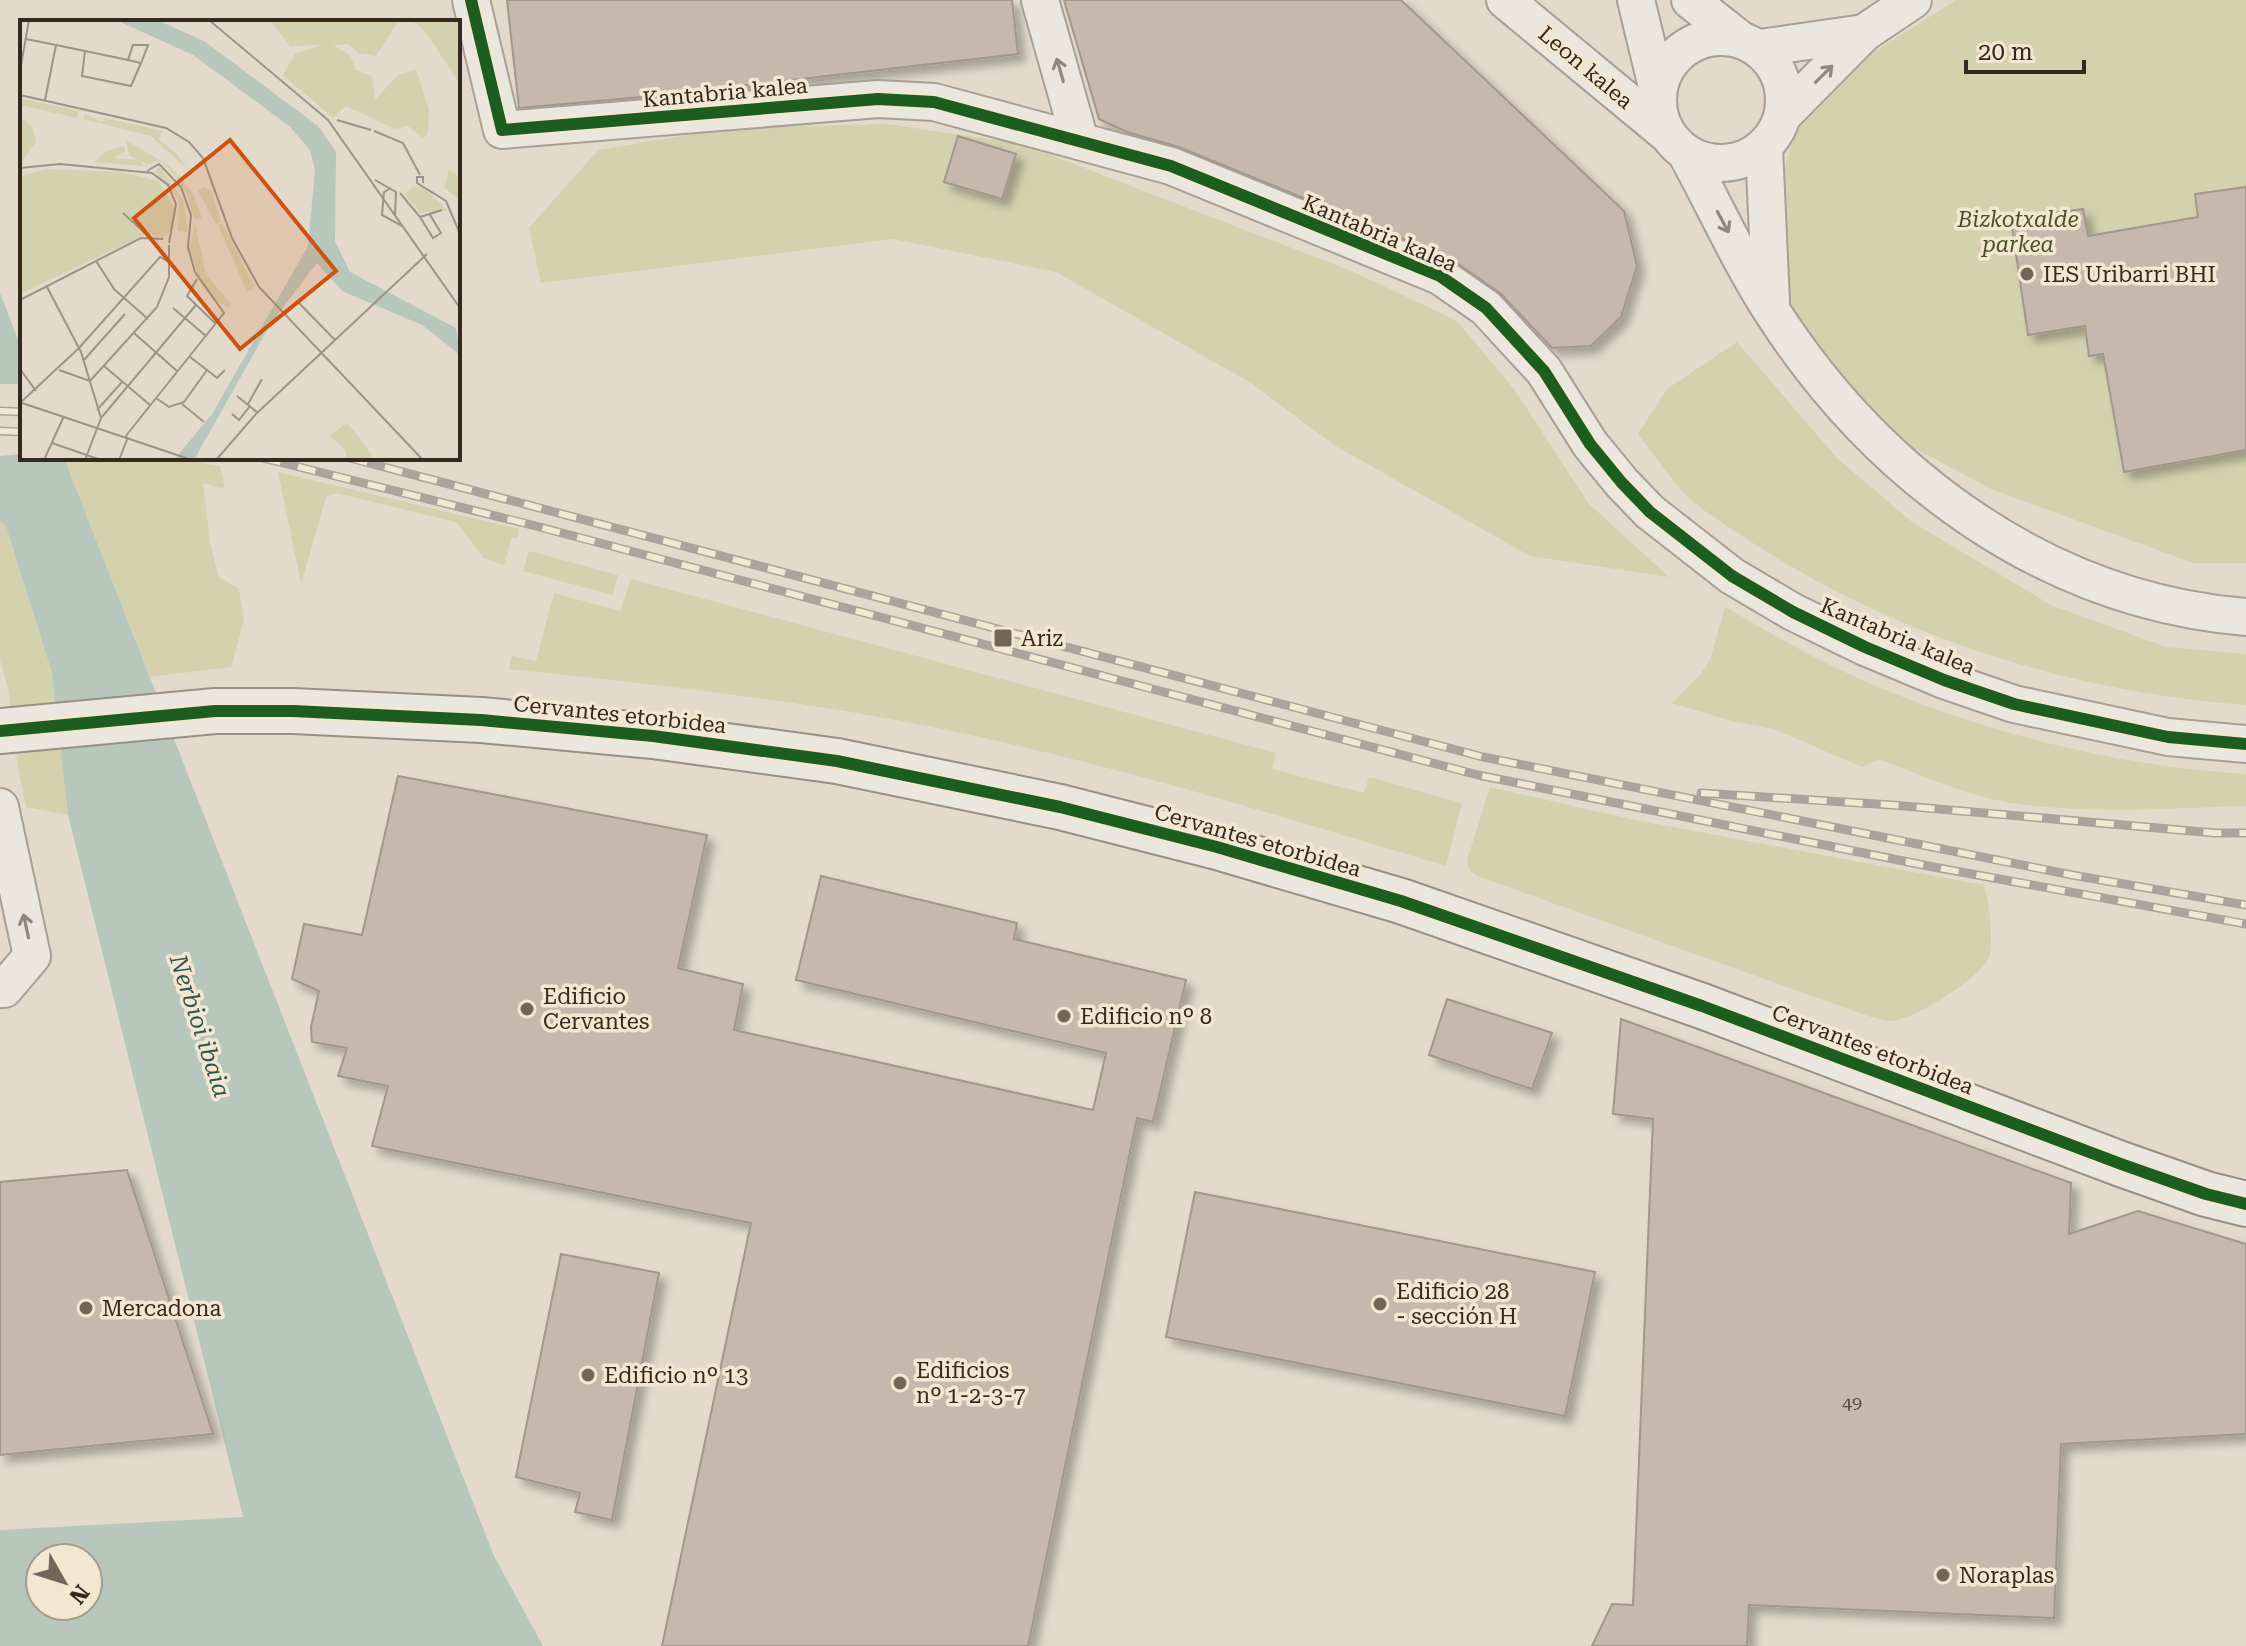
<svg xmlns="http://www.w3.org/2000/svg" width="2246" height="1646" font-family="'Roboto Serif',serif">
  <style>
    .green { fill: #d4d1af }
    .water { fill: #b8c7bc; fill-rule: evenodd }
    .pier { fill: #e3dacc }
    .building { fill: #c6b8ad; stroke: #a3968c; stroke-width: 2; filter: url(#shadow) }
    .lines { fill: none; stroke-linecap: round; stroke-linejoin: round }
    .street-casing { stroke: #a89f96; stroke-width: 40 }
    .secondary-casing { stroke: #988f85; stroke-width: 48 }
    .street { stroke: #ebe6de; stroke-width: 36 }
    .secondary { stroke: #ebe6de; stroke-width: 44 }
    .rail-casing { stroke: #aaa49d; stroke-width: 9 }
    .rail { stroke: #f3e7d2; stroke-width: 6; stroke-dasharray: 18; stroke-linecap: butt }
    .cycleway-casing { stroke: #f3e7d2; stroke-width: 17 }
    .cycleway { stroke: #1b5e20; stroke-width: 12 }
    .oneway { stroke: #90877e }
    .poi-dot { fill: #72665b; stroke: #f3e7d2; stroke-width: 3 }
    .labels { text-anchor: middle; stroke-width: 7; stroke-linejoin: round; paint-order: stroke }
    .number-label { font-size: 18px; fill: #594c42 }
    .street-label { font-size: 22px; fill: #35281e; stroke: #f3e7d2 }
    .park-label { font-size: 22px; font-style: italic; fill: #4a5126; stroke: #f3e7d2 }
    .poi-label { font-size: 22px; fill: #35281e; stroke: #f3e7d2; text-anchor: start }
    .water-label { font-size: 24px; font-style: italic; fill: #2e554f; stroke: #f3e7d2 }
    .inset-road { fill: none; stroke: #9d9386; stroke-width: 2 }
    .view { fill: #cd520f; fill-opacity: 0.15; stroke: #cd520f; stroke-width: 4 }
    .inset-edge { fill: none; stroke: #35281e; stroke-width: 4 }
  </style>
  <defs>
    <filter id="shadow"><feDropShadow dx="7" dy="7" stdDeviation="4" flood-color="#0004"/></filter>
  </defs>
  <rect width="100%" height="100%" fill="#e3dacc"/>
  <g class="green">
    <polygon points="1956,0 2246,0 2246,563 2193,563 1991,489 1895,438 1797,325 1771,219 1795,132 1872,53"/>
    <polygon points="887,124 1022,144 1354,272 1457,321 1514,389 1589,504 1669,577 1530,556 1334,445 1251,383 1056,272 893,239 541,283 529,228 598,150 729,128"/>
    <path d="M1737,342L1838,459L1912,522L2051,605L2166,647L2246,654V705C2075,693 1900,638 1756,545C1734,530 1707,515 1687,496C1669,477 1654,455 1638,434L1667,389Z"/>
    <polygon points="64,458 169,458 220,466 225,489 203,483 210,543 219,577 239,589 244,620 231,667 150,677"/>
    <polygon points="278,472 519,529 517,538 512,537 504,565 484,558 456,522 336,493 326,497 301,584"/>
    <polygon points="0,521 6,526 52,673 68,815 26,807 18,768 8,688 0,660"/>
    <polygon points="529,551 618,575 613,595 523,571"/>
    <path d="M631,579L1276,753L1272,769L1364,793L1369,777L1462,803L1446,866C1279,816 1113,764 942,729C799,700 654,684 509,669L512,656L536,661L554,593L620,611Z"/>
    <path d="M1725,607C1770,633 1816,660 1864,681C1985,733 2115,766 2246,774V806C2175,808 2095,814 2025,805C1974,799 1926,777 1879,759L1862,767L1774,729L1731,721L1672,703L1700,675L1710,660Z"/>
    <path d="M1490,787L1635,820L1984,885C1989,900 1995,945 1988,959C1979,979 1912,1021 1890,1021C1884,1021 1877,1018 1871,1017L1477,876L1469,870L1467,860Z"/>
  </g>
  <path class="water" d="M0,293L22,350V458H64L494,1556L543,1646H0V1530L243,1517L68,815L52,673L6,526L0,521ZM40,1558H88V1606H40Z"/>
  <polygon class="pier" points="0,384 22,384 22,454 0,456"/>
  <g class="building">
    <polygon points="507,0 1012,0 1018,54 654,96 519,108"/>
    <polygon points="1064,0 1401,0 1624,211 1637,266 1621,317 1591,346 1552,348 1501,294 1448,257 1179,147 1127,132 1099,119"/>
    <polygon points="958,136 1016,154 1002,199 944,182"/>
    <polygon points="2246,187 2246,450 2124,472 2103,354 2089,356 2085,326 2028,335 2011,220 2083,209 2088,236 2198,217 2195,194"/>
    <polygon points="398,776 707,835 678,968 743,984 734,1030 1093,1110 1106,1053 796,980 821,876 1017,923 1014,939 1186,980 1153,1122 1137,1118 1028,1646 662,1646 751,1223 372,1146 388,1086 338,1076 347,1048 312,1042 311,1027 319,991 292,979 304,924 362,935"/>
    <polygon points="1447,999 1552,1033 1532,1089 1429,1055"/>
    <polygon points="1621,1019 2071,1183 2069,1234 2138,1211 2246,1244 2246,1434 2061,1444 2054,1618 1749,1605 1747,1646 1592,1646 1612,1604 1633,1605 1653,1119 1613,1114"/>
    <polygon points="127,1170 213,1434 0,1455 0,1182"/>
    <polygon points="1195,1192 1595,1272 1565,1416 1166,1337"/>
    <polygon points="561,1254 659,1273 612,1520 575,1512 580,1493 516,1477"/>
  </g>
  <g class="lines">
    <g class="street-casing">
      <g id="street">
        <polyline points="471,0 502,130 878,99 934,102 1171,166 1440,276 1486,308 1544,371 1590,444 1622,483 1650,512 1732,576 1793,612 1865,647 1944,680 2014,704 2168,737 2246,744"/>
        <polyline points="1040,0 1080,141"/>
        <polyline points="1505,0 1667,134"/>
        <polyline points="1636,0 1658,91"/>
        <polyline points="1690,0 1737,37"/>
        <circle cx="1721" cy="100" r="63"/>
        <polyline points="1760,48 1864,33"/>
        <polyline points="1783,115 1864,33 1913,0"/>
        <polyline points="1764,147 1771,302"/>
        <path d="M1686,153C1715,206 1741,264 1773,313C1879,477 2047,601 2246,617"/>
        <polyline points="0,807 32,956 4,989 0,989"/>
      </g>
    </g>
    <g class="secondary-casing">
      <polyline id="secondary" points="0,731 215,711 293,711 481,720 653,736 837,761 1060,807 1217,847 1401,901 1702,1006 2121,1164 2206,1194 2246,1204"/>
    </g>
    <use href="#street" class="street"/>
    <use href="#secondary" class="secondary"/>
    <g class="rail-casing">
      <g id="rail">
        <polyline points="0,411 22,412"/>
        <polyline points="0,431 22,432"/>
        <polyline points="263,458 528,524 1478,775 1928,866 2246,924"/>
        <polyline points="350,458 1483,757 2072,875 2246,905"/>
        <polyline points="1701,793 1892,805 2215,833 2246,833"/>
      </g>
    </g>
    <use href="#rail" class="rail"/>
    <g class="cycleway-casing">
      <g id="cycleway">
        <polyline points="471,0 502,130 878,99 934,102 1171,166 1440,276 1486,308 1544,371 1590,444 1622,483 1650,512 1732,576 1793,612 1865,647 1944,680 2014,704 2168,737 2246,744"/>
        <polyline points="0,731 215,711 293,711 481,720 653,736 837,761 1060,807 1217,847 1401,901 1702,1006 2121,1164 2206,1194 2246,1204"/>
      </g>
    </g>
    <use href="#cycleway" class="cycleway"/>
  </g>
  <defs><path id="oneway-shaft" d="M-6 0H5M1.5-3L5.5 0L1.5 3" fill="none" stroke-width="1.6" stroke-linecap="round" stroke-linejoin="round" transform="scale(2)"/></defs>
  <g class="oneway">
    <use href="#oneway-shaft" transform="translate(1060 70) rotate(-106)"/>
    <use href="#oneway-shaft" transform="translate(1824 74) rotate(-45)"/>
    <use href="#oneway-shaft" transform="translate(1723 222) rotate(62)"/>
    <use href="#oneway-shaft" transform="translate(26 926) rotate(-102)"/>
  </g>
  <g class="poi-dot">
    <circle cx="2027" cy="274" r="8"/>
    <rect x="993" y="628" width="20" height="20" rx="4"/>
    <circle cx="527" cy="1009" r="8"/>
    <circle cx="1064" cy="1016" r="8"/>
    <circle cx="1380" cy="1304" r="8"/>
    <circle cx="86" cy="1308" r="8"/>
    <circle cx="588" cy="1375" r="8"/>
    <circle cx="900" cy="1383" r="8"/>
    <circle cx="1943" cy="1575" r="8"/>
  </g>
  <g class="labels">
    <g class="number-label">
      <text x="1852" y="1409">49</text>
    </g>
    <g class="street-label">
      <text transform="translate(1586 67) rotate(40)" y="8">Leon kalea</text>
      <text transform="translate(725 92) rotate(-5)" y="8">Kantabria kalea</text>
      <text transform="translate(1380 233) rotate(23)" y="8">Kantabria kalea</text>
      <text transform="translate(1898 636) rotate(23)" y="8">Kantabria kalea</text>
      <text transform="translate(620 714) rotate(6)" y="8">Cervantes etorbidea</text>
      <text transform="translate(1258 840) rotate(16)" y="8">Cervantes etorbidea</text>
      <text transform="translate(1873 1049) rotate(21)" y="8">Cervantes etorbidea</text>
    </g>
    <g class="park-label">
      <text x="2018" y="227">Bizkotxalde<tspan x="2018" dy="25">parkea</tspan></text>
    </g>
    <g class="poi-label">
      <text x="2043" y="282">IES Uribarri BHI</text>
      <text x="1021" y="646">Ariz</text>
      <text x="543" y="1004">Edificio<tspan x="543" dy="25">Cervantes</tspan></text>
      <text x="1080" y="1024">Edificio nº 8</text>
      <text x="1396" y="1299">Edificio 28<tspan x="1396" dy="25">- sección H</tspan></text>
      <text x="102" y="1316">Mercadona</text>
      <text x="916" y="1378">Edificios<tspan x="916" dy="25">nº 1-2-3-7</tspan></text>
      <text x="604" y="1383">Edificio nº 13</text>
      <text x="1959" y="1583">Noraplas</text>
    </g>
    <g class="water-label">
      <text transform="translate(200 1026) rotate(72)" y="8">Nerbioi ibaia</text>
    </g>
  </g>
  <g transform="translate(20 20)">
    <rect width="440" height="440" fill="#e3dacc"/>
    <path d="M250,0H379L356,36L338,33L328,24L313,25L330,35L336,50L352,56L355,80L378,55L396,49L409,90L408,113L403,118L388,106L375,109L326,86L313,98L263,55L275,34L302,25L270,26ZM391,0H440V64L405,11ZM0,78L59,91L57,98L0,85ZM65,94L82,102L85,98L142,111L138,119L157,134L167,149L131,116L63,99ZM0,98L12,106L16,121L1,144ZM106,120L150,146L172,172L182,198L174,199L166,172L150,150L140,141L127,144L109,136ZM104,126L105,131L94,138L120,140L124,146L74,142L86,131ZM139,146L164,181L168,212L158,211L159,180L135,151ZM27,149L102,152L139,161L155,189L154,208L143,218L127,214L0,274V156ZM429,150L440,157V180L424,167ZM183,167L191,170L201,202L196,204L178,171ZM393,167H403L427,190L401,193L384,174ZM202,203L235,267L227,272L198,205ZM175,204L186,254L211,284L208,287L193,280L180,262L170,228ZM327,403L335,412L355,440H327L324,428L309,416Z" fill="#d4d1af"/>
    <path d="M96,0H137L184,21L298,106L316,132L315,221L330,252L436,308L440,335L402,305L322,271L297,243L251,303L174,440H154L192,394L288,226L295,150L290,130L269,106L173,35Z" fill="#b8c7bc"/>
    <path class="inset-road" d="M189,0L308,100L440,288M6,19L36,25L65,31L108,40L121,43L128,25H113L108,40M65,31L62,56L111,66L121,43M0,51L9,0M0,75L146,108L169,122L183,138L212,218L239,267L403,440M25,80L36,25M317,100L351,110M354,111L383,123L400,155M0,148L40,144L132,153L148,165L156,184L149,223M355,160L376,172L375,195M403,163V157H397V163L426,181L440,214M371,168L364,172L362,195L382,206M380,173L400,197L422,190M103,193L127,215M400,197L413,218L421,213L409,193M76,241L94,269L128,299M177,259L167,276L196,304M27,267L61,332L81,398M0,280L121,218L143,219M153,288L186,316M264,295L278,282L315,320M114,313L157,351M64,340L105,294M84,346L130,385M0,349L16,371M39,350L70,361M187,350L197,358L205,350M70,361L137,287L149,257V225M217,376L238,393M136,378L149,387L164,382L187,350L170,337M0,383L59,328L140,237L149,242M2,383L172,440M162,384L184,402M228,384L242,359M77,390L102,362M212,394L219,400L230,386M105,417L204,293L175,252L168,227L171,195L161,167L139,144L127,151M32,423L81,440M24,440L44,396M65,440L81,398L176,285M99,440L108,417M196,440L236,394L407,234"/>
    <path class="view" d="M210,120L316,251L220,329L114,198Z"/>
    <rect width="440" height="440" class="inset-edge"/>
  </g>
  <g transform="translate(64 1582) rotate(129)"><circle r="38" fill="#f3e7d2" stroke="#a79b8a" stroke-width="2"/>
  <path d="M0-6L14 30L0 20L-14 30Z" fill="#72665b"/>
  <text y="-12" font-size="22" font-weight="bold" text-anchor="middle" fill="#35281e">N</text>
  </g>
  <path d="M1966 60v12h118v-12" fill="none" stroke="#35281e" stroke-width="4"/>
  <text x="1978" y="60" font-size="24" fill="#35281e" stroke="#f3e7d2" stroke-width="6" paint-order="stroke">20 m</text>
</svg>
